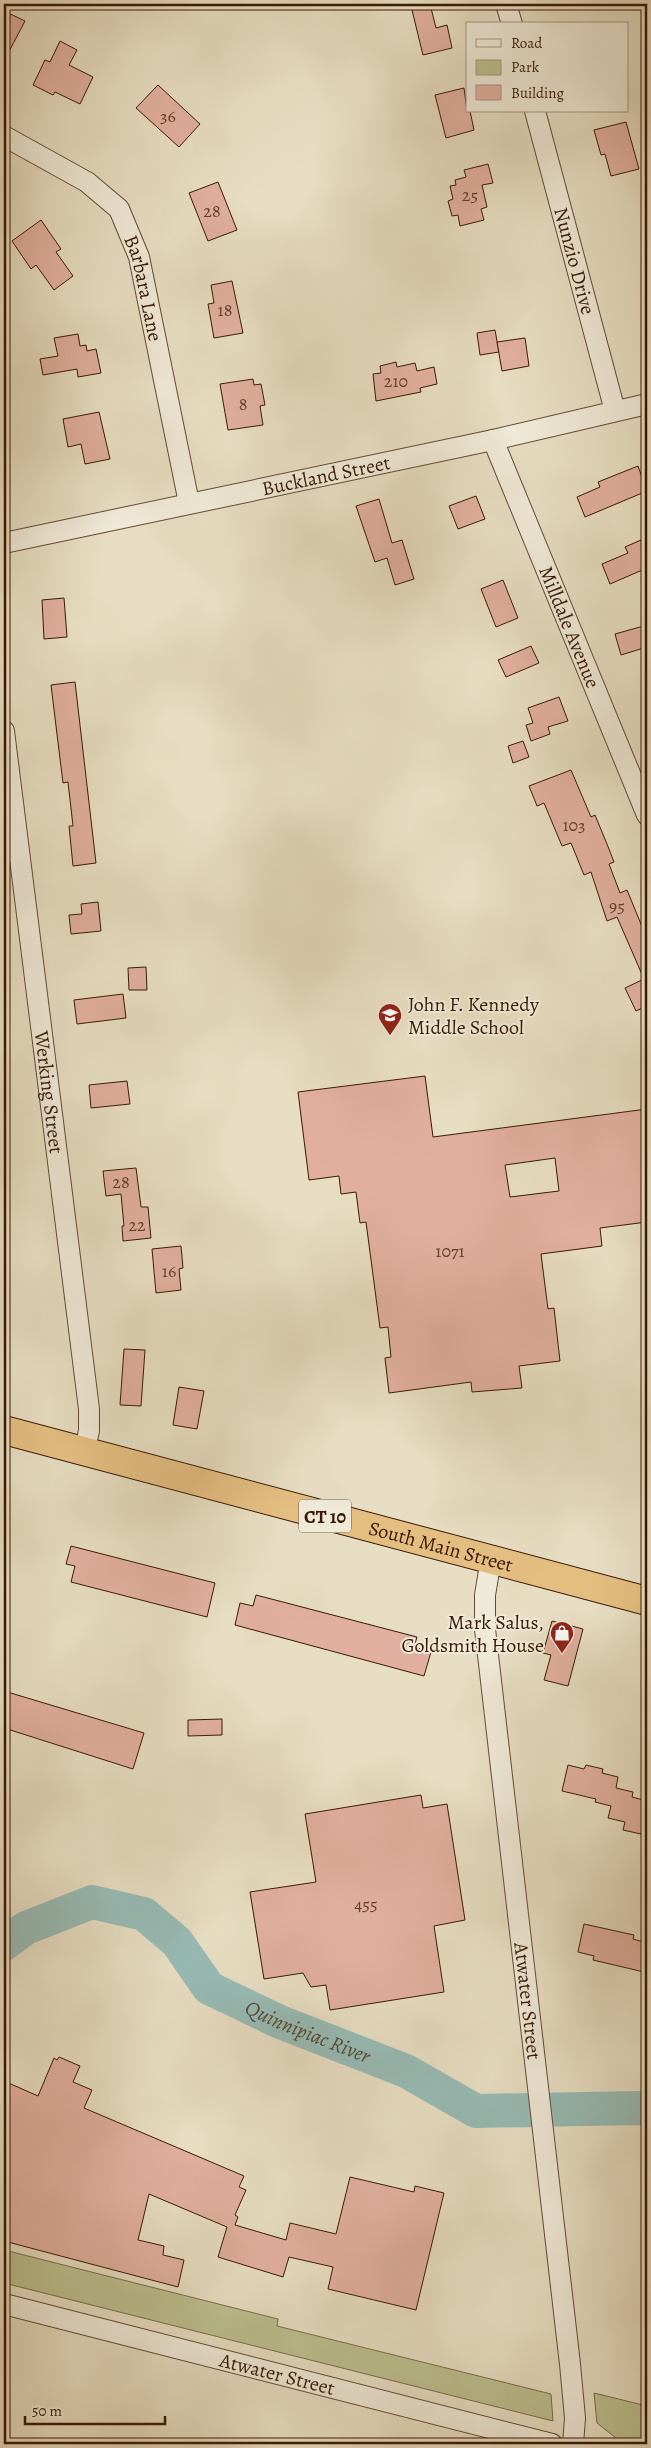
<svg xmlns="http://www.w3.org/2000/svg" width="651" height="2448" font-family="Alegreya,serif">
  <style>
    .green { fill: #bcbf8f; stroke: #7a6c4a }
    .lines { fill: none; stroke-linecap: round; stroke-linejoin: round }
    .river { stroke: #97bbb5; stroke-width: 34 }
    .building { fill: #e1af9f; stroke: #381904; fill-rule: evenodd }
    .minor-casing { stroke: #644a34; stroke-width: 22 }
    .highway-casing { stroke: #381904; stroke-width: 30 }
    .minor { stroke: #efe9d7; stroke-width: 20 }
    .highway { stroke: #e4be81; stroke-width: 28 }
    .labels { text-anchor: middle; stroke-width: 4; stroke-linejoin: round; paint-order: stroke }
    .number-label { font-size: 18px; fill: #623e2b }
    .shield { fill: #efe9d7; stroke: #6f5743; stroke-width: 1 }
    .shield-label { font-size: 19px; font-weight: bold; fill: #381904 }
    .street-label { font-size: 20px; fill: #381904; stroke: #efe9d7 }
    .poi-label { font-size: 20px; fill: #381904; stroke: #efe9d7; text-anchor: start }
    .water-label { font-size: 21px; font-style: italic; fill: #544a39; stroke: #efe9d7 }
  </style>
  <rect width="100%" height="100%" fill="#e7ddc2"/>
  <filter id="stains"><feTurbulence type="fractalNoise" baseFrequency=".004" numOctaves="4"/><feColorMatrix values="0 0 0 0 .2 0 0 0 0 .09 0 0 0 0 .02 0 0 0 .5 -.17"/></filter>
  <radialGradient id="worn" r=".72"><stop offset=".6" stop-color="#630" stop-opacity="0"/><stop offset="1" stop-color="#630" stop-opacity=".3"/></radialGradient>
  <g class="green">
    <polygon points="4,2250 278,2319 277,2326 551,2394 553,2421 4,2283"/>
    <polygon points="594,2393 647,2406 647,2444 621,2442 597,2423"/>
  </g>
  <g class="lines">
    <path class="river" id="s1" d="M4,1944L26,1928L92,1902L144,1914L177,1942L209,1988L280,2022L406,2071L476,2111L636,2108L647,2109"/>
  </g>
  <g class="building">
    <polygon points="420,4 430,4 436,28 447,25 452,48 423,55 411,6"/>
    <polygon points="4,11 25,21 4,61"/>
    <polygon points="60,41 77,50 69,65 93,77 80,104 55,92 53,95 33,85 45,60 50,62"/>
    <polygon points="158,85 200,124 179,147 136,108"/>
    <polygon points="464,88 467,111 470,111 474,130 446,138 435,95"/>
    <polygon points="626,122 639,169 611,176 605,154 601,155 594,130"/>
    <polygon points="488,164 493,183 482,185 487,207 481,209 484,220 460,226 458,215 452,216 448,201 453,199 450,186 456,185 455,180 466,177 464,170"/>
    <polygon points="218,182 237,230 208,241 189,193"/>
    <polygon points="41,220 61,249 56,252 73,276 54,290 36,265 31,269 12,241"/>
    <polygon points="232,281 243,333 214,338 208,304 214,303 211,285"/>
    <polygon points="495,330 499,352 480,355 477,333"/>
    <polygon points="78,334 80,346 86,345 87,351 96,349 101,373 78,377 77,369 43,375 40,359 58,356 54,338"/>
    <polygon points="525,338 529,366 502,371 497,342"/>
    <polygon points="396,362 397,367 415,363 417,371 434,367 437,384 420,388 421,392 376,401 373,374 381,373 380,366"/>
    <polygon points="253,379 254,385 261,384 265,405 260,406 263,425 228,430 220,384"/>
    <polygon points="99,412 110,459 85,464 81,444 68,447 63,419"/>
    <polygon points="638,466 647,491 585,517 577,497 600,487 598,482"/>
    <polygon points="476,496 485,519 458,529 449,506"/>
    <polygon points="379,499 392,543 402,540 414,579 395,585 387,558 375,562 356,506"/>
    <polygon points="641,540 644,547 647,546 647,568 610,584 602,564 628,553 625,547"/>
    <polygon points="503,580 518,618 496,627 481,589"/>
    <polygon points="64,598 67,637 44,639 42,600"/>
    <polygon points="647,625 647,647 621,655 615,634"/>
    <polygon points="531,646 539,663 506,677 498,660"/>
    <polygon points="75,682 96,863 73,866 69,826 73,826 68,782 63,783 51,685"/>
    <polygon points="559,697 568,721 548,727 550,734 531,741 526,725 533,723 528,708"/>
    <polygon points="523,741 529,757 513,763 508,746"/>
    <polygon points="571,770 591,817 595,815 607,844 614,862 609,864 620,893 627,890 643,929 647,927 647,1006 636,1011 625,988 644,979 617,917 607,921 591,872 584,875 571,843 562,846 544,803 537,806 529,786"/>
    <polygon points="98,902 101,931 71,934 69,915 82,914 81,904"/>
    <polygon points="146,967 147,990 129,990 128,968"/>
    <polygon points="123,994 126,1018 77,1024 74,1000"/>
    <path d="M425,1076L433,1137L647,1109V1222L600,1228L602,1246L541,1254L548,1309L554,1308L560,1361L519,1366L522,1388L472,1392L471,1382L389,1393L385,1358L391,1357L388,1327L380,1328L366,1222L360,1223L356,1192L341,1194L339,1176L309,1180L298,1092ZM555,1158L559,1191L510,1197L505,1165Z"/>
    <polygon points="127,1081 130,1104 91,1108 89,1085"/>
    <polygon points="136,1168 141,1207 148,1207 151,1238 123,1241 122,1226 124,1226 121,1194 106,1196 103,1171"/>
    <polygon points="181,1246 183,1268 179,1269 181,1290 156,1293 152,1249"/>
    <polygon points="124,1349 145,1350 141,1406 120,1405"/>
    <polygon points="179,1387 204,1391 197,1429 173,1425"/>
    <polygon points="71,1546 215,1583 207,1617 71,1582 75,1566 66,1564"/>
    <polygon points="256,1595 417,1637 414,1647 431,1652 424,1676 235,1625 240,1603 253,1606"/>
    <polygon points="552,1621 583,1629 568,1686 544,1680 551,1655 543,1653"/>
    <polygon points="4,1691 144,1733 133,1769 4,1728"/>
    <polygon points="222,1719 222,1735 188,1736 188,1720"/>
    <polygon points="568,1765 584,1769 586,1765 603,1769 602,1773 618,1777 616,1788 633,1792 632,1797 647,1801 647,1826 643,1825 641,1834 623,1830 625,1822 608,1818 611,1806 595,1802 596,1799 562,1791"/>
    <polygon points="421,1795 423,1808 447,1804 465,1920 434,1926 444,1992 330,2010 326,1985 311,1987 303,1973 264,1979 250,1892 316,1882 305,1814"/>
    <polygon points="584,1924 634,1935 633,1939 647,1943 647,1968 645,1968 644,1972 593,1960 594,1956 578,1952"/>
    <polygon points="59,2057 80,2066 73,2082 92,2090 84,2108 244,2176 239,2187 246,2190 235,2215 238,2217 235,2225 286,2240 290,2223 336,2234 350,2177 414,2192 415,2186 444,2193 416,2310 328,2289 333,2267 289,2257 283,2277 218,2257 227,2227 149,2194 138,2240 164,2246 163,2255 184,2260 178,2287 4,2241 4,2081 38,2096 54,2058 57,2060"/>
  </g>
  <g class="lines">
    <g class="minor-casing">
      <g id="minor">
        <polyline points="506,4 512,24"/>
        <path id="s2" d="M535,111L615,411"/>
        <path id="s3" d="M4,136L87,182L119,209L139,257L189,503"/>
        <path id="s4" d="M493,440L647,815"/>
        <path id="s5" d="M4,543L493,440L647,404"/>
        <path id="s6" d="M4,731L89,1409V1431L84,1452"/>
        <path id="s7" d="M491,1559L485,1595V1629L570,2364L575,2418L573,2444"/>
        <path id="s8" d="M4,2304L552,2444"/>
      </g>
    </g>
    <g class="highway-casing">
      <g id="highway">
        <path id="s9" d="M4,1430L647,1601"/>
      </g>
    </g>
    <use href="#minor" class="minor"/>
    <use href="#highway" class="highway"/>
  </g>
  <defs>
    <g id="school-pin" transform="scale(1.25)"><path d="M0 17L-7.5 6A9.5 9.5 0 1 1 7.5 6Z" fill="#8f2418" stroke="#efe9d7"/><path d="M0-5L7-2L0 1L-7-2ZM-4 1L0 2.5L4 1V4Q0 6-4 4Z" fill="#fff"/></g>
    <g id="shop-pin" transform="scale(1.25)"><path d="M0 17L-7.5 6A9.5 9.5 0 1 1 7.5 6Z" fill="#8f2418" stroke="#efe9d7"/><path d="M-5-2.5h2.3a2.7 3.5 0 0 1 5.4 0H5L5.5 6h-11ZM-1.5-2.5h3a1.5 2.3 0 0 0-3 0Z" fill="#fff"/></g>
  </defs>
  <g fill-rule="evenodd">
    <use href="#school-pin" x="390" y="1015"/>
    <use href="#shop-pin" x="562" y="1633"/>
  </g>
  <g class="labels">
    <g class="number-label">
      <text x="168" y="122">36</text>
      <text x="470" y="201">25</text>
      <text x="212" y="217">28</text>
      <text x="225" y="316">18</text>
      <text x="396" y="387">210</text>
      <text x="243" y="410">8</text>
      <text x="574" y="831">103</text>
      <text x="617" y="912">95</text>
      <text x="121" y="1188">28</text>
      <text x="137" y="1231">22</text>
      <text x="450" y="1257">1071</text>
      <text x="169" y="1277">16</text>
      <text x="366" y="1910">455</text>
    </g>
    <rect class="shield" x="299" y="1499.5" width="52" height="33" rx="4"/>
    <g class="shield-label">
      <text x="325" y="1523">CT 10</text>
    </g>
    <g class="street-label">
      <text dy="7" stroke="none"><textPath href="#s2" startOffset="155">Nunzio Drive</textPath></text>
      <text dy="7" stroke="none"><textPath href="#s3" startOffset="220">Barbara Lane</textPath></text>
      <text dy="7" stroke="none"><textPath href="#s5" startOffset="329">Buckland Street</textPath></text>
      <text dy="7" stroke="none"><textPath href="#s4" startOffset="202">Milldale Avenue</textPath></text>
      <text dy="7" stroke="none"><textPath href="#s6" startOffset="364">Werking Street</textPath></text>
      <text dy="7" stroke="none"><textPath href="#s9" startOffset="452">South Main Street</textPath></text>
      <text dy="7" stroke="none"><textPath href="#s7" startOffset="445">Atwater Street</textPath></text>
      <text dy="7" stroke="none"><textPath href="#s8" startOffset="282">Atwater Street</textPath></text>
    </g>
    <g class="poi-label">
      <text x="408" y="1011">John F. Kennedy<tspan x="408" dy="23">Middle School</tspan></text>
      <text x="544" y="1629" text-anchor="end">Mark Salus,<tspan x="544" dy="23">Goldsmith House</tspan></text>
    </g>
    <g class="water-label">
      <text dy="7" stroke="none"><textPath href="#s1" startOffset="359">Quinnipiac River</textPath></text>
    </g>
  </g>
  <rect width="651" height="2448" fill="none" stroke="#e7ddc2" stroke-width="20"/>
  <rect x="5" y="5" width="641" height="2438" fill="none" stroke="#381904" stroke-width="2.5"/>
  <rect x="10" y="10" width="631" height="2428" fill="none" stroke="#381904"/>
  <rect x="466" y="22" width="162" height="90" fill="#efe9d7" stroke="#a69683"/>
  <rect x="476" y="39" width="25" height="8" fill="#efe9d7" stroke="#a69683"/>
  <text x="511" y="48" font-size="15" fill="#381904">Road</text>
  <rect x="476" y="60" width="25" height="15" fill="#bcbf8f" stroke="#a69683"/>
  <text x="511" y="72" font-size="15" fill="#381904">Park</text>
  <rect x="476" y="85" width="25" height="15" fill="#e1af9f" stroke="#a69683"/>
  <text x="511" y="98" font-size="15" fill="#381904">Building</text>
  <path d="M25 2416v8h140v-8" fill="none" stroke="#381904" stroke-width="2.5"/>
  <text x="32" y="2416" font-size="15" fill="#381904" stroke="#efe9d7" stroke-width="4" paint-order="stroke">50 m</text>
  <rect width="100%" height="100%" filter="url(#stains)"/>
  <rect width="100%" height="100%" fill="url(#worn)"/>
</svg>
